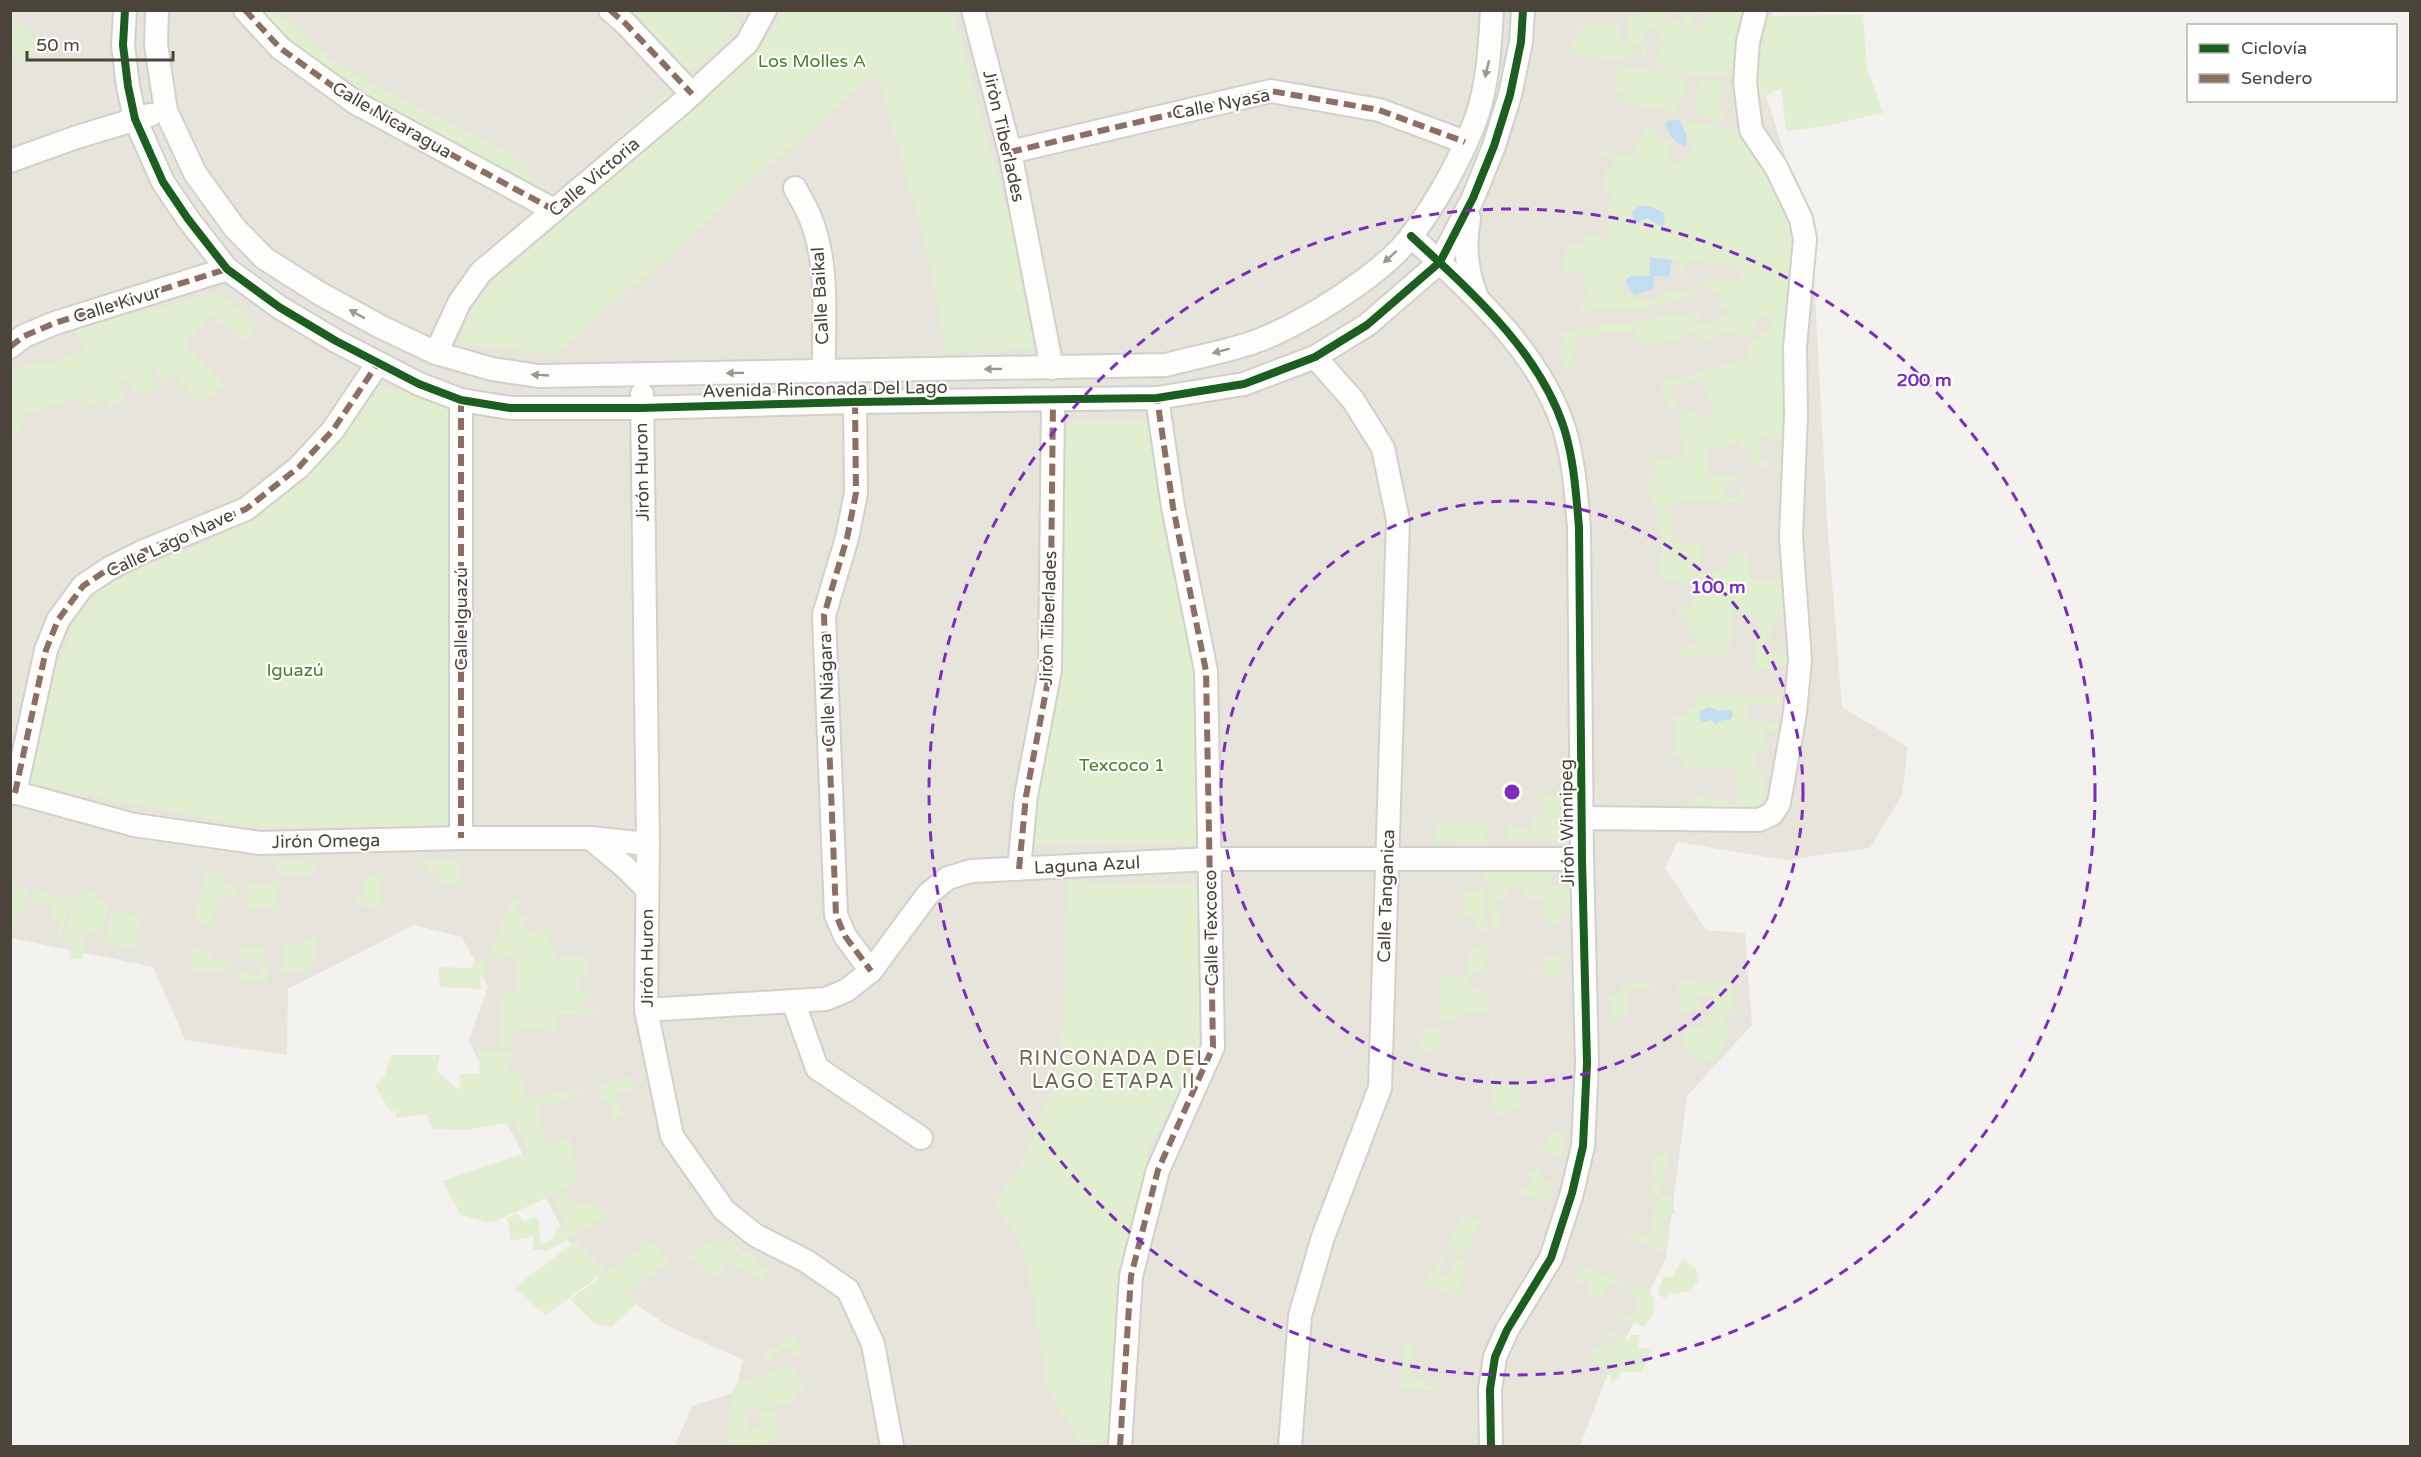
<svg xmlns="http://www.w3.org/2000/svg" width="2421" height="1457" font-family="'Varela Round',sans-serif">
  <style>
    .residential { fill: #e7e4dc }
    .green { fill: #e1eecf }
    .water { fill: #c0ddf1 }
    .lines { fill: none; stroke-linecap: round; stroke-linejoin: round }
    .minor-casing { stroke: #d2d0cb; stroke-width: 26 }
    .minor { stroke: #fdfdfc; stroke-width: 22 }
    .quiet { stroke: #8d6e63; stroke-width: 6; stroke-dasharray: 12 6; stroke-linecap: butt }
    .cycleway-casing { stroke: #fff; stroke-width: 11 }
    .cycleway { stroke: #1b5e20; stroke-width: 8 }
    .oneway { fill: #9b9791 }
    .ring { fill: none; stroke: #7b2cbf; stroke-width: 3; stroke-dasharray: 10 8 }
    .labels { text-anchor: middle; stroke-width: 4.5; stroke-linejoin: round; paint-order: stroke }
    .park-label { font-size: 18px; fill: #4a7f2a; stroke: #fff }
    .street-label { font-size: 18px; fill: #4b4439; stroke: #fff }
    .neighbourhood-label { font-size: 20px; letter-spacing: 1.5px; fill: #6e6250; stroke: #fff }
    .centre { fill: #7b2cbf; stroke: #fff; stroke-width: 3 }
    .ring-label { font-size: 18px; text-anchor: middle; font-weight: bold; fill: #7b2cbf; stroke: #fff; stroke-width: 4.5; stroke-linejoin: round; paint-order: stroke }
  </style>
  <rect width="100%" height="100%" fill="#f4f2ee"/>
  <polygon class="residential" points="11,11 1773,11 1760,77 1812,240 1827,518 1842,707 1908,747 1902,795 1870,848 1785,860 1677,842 1665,868 1706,930 1745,933 1752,1025 1687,1096 1666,1258 1607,1376 1580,1446 675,1446 692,1406 735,1392 743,1360 668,1326 582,1267 501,1112 469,1040 488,987 462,937 414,925 288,989 287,1055 185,1040 153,967 11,938"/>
  <g class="green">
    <polygon points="259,11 275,11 338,65 413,105 514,155 542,186 540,199 331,74"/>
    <polygon points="619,11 724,11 740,20 723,46 689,70"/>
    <path d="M783,11H952L1028,284L1036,349L945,353C935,261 904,170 879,81L870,77L557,354L458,344L469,316L491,283L760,49Z"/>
    <polygon points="1638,11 1669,11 1669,18 1684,25 1683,11 1694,11 1690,34 1709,13 1706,11 1746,11 1734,76 1683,75 1683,92 1677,113 1622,102 1623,92 1614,90 1618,65 1675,74 1655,64 1664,43 1655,28 1643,34 1648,49 1642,60 1640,46 1636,44 1625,62 1577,55 1572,42 1581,33 1579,29 1592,22 1619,26 1619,44 1628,41 1627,18 1638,17"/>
    <polygon points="1863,15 1867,67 1883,113 1820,127 1786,131 1781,88 1760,99 1754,82 1761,16"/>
    <polygon points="11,18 42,44 22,67 11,50"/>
    <polygon points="1699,79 1722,80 1719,101 1724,123 1705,118 1694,108"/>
    <polygon points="669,91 674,98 553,198"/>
    <path d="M1680,120L1746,132L1782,198L1795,233L1785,436L1777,440V444L1763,434L1760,438L1762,450L1760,459L1769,464L1767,468L1751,463V448L1742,449L1739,442L1719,449L1709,448L1706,473L1738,476L1724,488L1725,498L1738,496L1745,486L1746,503L1696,501L1659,504L1672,506L1673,543H1703L1700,560V572L1725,570L1736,553L1749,554L1750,580L1781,579L1787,619L1777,615L1770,634L1768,653L1789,655L1783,666L1768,670L1756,668L1755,652L1760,619L1732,613L1729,655H1681V648L1696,645L1694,630H1689L1687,617H1679L1677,609L1691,606L1692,584L1661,578L1662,533L1658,530L1655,504L1650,505L1649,477L1655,478V460L1684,455C1683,442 1677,430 1679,418L1690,410L1705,422L1712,409L1700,378L1670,387L1677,407L1669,406L1660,383L1749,358V346L1768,329L1774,315L1757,319L1752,336L1739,338C1727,328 1720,336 1708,342L1697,333L1642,347L1635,329L1573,339L1576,351L1566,370L1557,354L1564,343L1561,332L1698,312L1699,325L1729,315L1727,308L1721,306L1720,293L1707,290L1704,280L1742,281V267L1688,261L1684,277L1678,276L1681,260L1651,257L1650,276H1631L1621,284L1633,298L1660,299L1663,292L1701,290C1674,308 1614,309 1581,311L1582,302L1587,297L1582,273L1562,272L1568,242L1581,247L1586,235L1608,239L1610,225L1606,222L1611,192L1605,189V171L1613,169L1615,160L1602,155L1601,149L1633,158C1634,145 1643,132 1653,124L1663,141H1672L1666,153L1676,166L1693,149Z"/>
    <path d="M218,292L258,326L245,341L210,316L184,344L226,386L200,403L174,373L165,387L152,366L151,376L156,387L141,395L131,388L135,375L120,384L126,400L109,406L106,399L90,407L85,397L29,412L19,424L22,431L11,440V374L32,363L50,366L84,348L75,329C122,315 171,305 218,292Z"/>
    <polygon points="375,384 451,407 451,827 250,827 27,783 52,682 74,622 95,593 130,572 213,539 275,503 306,475"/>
    <polygon points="1153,420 1199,681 1198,845 1029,844 1060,672 1060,422"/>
    <polygon points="1693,694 1779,696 1780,703 1746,704 1747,721 1779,722 1779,729 1765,731 1767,752 1756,750 1755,767 1763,778 1766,798 1773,800 1761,812 1675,811 1702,795 1713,802 1718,796 1730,804 1738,806 1735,768 1683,767 1681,759 1671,754 1679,745 1672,716 1683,717 1688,709 1696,706"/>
    <polygon points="1544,795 1561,795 1560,840 1509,839 1506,826 1515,825 1517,830 1532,830 1532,818 1542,818"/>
    <polygon points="1487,822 1486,844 1433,842 1437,823"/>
    <polygon points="275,860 316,863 315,874 278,874"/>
    <polygon points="458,860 459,885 439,884 438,871 426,872 426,861"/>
    <polygon points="1516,869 1558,870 1543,885 1563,885 1576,896 1576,914 1563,909 1559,922 1547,923 1544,914 1545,899 1524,898 1523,887 1508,886 1507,901 1496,900 1497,912 1500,913 1498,927 1490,927 1489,886 1484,881 1482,873"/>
    <path d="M205,871L223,873V886H237L236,900L232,899V895C215,894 215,909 211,924L195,922Z"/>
    <polygon points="368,875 381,876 381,908 357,905 357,898 372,897 365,896 365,879 368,878"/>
    <polygon points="1066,881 1199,885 1199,1052 1150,1146 1129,1231 1120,1301 1112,1438 1089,1446 1081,1446 1046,1385 1035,1305 1022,1250 995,1200 1025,1158 1053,1083 1064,1023"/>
    <polygon points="249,883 275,883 277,908 245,908"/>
    <polygon points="11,885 28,890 23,912 18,913 14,931 11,930"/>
    <polygon points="87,890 97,892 96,900 109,904 101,934 85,932 81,945 85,948 81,960 70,958 71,944 63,941 73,896 85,898"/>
    <polygon points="1464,890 1485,890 1487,931 1476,930 1475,918 1464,917"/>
    <polygon points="35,891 70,900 60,939 56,937 61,922 49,917 53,906 34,900"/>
    <polygon points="512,900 520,903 517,910 528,920 523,928 532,935 541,926 549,938 551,948 555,949 555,957 552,958 588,957 588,974 578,974 578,991 592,991 591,1001 584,1002 582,1008 498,1008 500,1001 508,999 502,996 504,991 517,990 514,954 498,960 490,951"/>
    <polygon points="113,910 141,916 134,950 104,942"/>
    <polygon points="312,935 316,936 314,964 309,964 307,971 282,972 282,942 295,945 300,942 309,942"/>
    <polygon points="240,946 264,947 267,982 237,979 239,972 261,976 263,963 239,958"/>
    <polygon points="1472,946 1487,946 1486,974 1468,973 1468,954 1472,955"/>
    <polygon points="191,949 210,952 210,960 231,961 231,970 190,970"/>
    <polygon points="1546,955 1562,956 1561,975 1532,975 1531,971 1545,971"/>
    <polygon points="482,959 486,967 480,978 481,989 440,987 438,967 472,968 473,961"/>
    <path d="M1439,976H1470L1468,982C1474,989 1478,992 1487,993L1486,1013L1467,1011L1456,1018L1455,1022H1439Z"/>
    <path d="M1678,981L1731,984L1735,1013L1724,1015C1733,1036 1728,1048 1711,1063L1691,1054L1683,1043L1686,1028L1704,1027V1016L1715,1011L1713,997L1696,996L1702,1009L1691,1010L1690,1014L1679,1012Z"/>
    <polygon points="1623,982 1653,983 1652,988 1627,990 1627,1017 1612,1018 1609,997 1621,994"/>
    <path d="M501,1009H596L597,1013L558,1014L557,1032L543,1034L541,1029C525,1029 514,1025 510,1044L517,1047L501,1049Z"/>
    <polygon points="1437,1027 1441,1029 1439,1047 1434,1052 1420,1050 1420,1036 1424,1036 1426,1030"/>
    <path d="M478,1050L511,1052V1064L507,1067L509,1073H521L525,1098L581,1089L582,1092C569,1096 558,1104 545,1105L548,1100H540L543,1107L538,1114L547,1135L543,1138L547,1145L570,1138L579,1179L542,1200L491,1223L461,1215L442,1181L529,1152L514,1122L465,1130L432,1129L427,1114L396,1118V1111H390L375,1085L384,1077L391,1055H440L436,1070L457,1089L461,1086L459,1074H480Z"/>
    <polygon points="1490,1069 1497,1084 1520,1080 1520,1108 1511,1107 1510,1112 1498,1116 1496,1107 1491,1105"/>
    <polygon points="632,1077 633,1088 616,1096 623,1116 613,1118 608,1100 603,1101 597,1089 605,1083"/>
    <polygon points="1548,1133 1567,1134 1562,1156 1537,1150 1538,1146 1549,1145"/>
    <polygon points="1655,1153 1668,1155 1660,1195 1670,1195 1676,1215 1668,1213 1661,1237 1668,1239 1662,1252 1621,1232 1650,1236 1655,1207 1660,1196 1650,1193 1656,1175 1650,1174"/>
    <polygon points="1541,1167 1538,1180 1553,1183 1550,1201 1519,1193 1533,1180 1525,1175 1529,1169 1536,1171"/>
    <path d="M568,1191L572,1203C588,1202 596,1204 606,1216L544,1253V1250H533L534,1236L511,1241L507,1218L516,1214L524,1221L538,1217L541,1244L553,1239L557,1227H564C563,1214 555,1209 554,1197Z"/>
    <polygon points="1463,1216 1479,1221 1471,1237 1474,1239 1469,1249 1463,1247 1459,1253 1447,1247"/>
    <polygon points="652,1240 669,1261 629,1295 638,1303 611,1327 594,1323 570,1299"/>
    <polygon points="730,1240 742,1247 716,1278 688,1258 706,1241 721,1251"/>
    <polygon points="576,1241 606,1271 546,1315 514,1288"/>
    <polygon points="746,1250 756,1258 754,1262 770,1270 762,1281 733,1264"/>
    <polygon points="1443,1253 1447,1254 1438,1275 1448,1279 1457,1260 1468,1265 1461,1277 1465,1279 1455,1296 1426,1282"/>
    <polygon points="1683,1259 1696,1269 1699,1280 1691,1291 1671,1294 1664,1299 1658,1292 1663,1278 1672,1276"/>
    <polygon points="1586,1266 1625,1284 1610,1286 1602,1297 1590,1296 1588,1290 1589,1283 1585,1280 1579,1286 1574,1279"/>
    <polygon points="1633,1286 1646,1287 1655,1300 1652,1317 1644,1327 1614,1315 1634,1314 1639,1303 1629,1294"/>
    <polygon points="1612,1331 1629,1342 1630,1335 1640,1335 1638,1349 1652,1348 1642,1371 1631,1373 1622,1371 1612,1385 1609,1372 1589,1358 1594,1345 1601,1349 1607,1342 1616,1347 1617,1340 1609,1336"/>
    <polygon points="788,1332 795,1339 803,1354 795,1357 788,1347 771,1357 774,1363 765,1363 767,1360 763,1356 773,1346 777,1348"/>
    <path d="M1404,1346H1412C1408,1369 1412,1384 1437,1387L1436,1390L1399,1389Z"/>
    <path d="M790,1365L797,1373L794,1377L805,1384L802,1391L795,1393L797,1399C776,1408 753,1410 730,1414L734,1386Z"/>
    <polygon points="774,1410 779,1436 771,1440 772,1446 759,1446 757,1443 747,1446 731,1446 725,1419 747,1413 749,1431 761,1428 759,1411"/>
  </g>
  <g class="water">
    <path d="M1670,120H1680L1687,137L1685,146C1673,143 1669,134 1665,123Z"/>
    <polygon points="1640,206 1649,206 1663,212 1665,221 1662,227 1647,218 1638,223 1633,218 1632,211"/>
    <polygon points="1650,257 1672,260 1669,277 1654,276 1653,289 1634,295 1625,281 1631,276 1650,276"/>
    <polygon points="1709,707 1719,711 1730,710 1733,714 1731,719 1720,721 1717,725 1711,720 1705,722 1700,720 1700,711"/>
  </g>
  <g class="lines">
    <g class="minor-casing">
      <g id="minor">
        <polyline points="125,10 123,45 128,86 135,119 163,182 188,219 227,269 279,307 336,341 419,384 461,400 510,408 641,408 855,402 1157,398 1244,384 1315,357 1367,325 1440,262 1473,198 1494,146 1510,95 1521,42 1523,10"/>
        <path d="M157,10L156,45L166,111L195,173L234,227L264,258L319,293L381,327L436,353L492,369L538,376L1166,365C1195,357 1226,352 1254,342C1301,325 1382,275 1412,235C1437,202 1461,158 1476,119C1488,84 1490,47 1492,10"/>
        <polyline points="245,10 280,48 356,103 554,210"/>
        <polyline points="610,10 626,24 692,94"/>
        <polyline points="973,10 1010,152 1052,368"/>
        <polyline points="1010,152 1271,91 1379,110 1465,142"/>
        <polyline points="10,161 77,137 150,115"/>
        <path d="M795,188C800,198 806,207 810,217C830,265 823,321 824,372"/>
        <path d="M1469,218C1464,246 1466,271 1477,297"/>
        <path d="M1411,236C1470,291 1538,349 1564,428C1574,460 1576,494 1579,527L1582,859L1587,1063L1583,1146L1572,1193L1551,1258L1507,1330L1495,1357L1490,1389L1491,1446"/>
        <polyline points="10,347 24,336 55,323 227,269"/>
        <polyline points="436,353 459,303 481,272 683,102 747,43 765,10"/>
        <polyline points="642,394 648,844 646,1010 672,1136 724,1210 755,1235 806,1261 848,1290 873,1344 892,1446"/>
        <polyline points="461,400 461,838"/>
        <polyline points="855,402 856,493 847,538 824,615 836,915 845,936 871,971"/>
        <polyline points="10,791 134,825 260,843 461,838 590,838 648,844"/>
        <polyline points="15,793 46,650 58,620 83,586 110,568 142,552 246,509 299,467 333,430 378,363"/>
        <polyline points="1582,818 1759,820 1772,814 1779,803 1795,713 1800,660 1791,537 1796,416 1795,347 1805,239 1801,219 1776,167 1751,130 1745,82 1748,42 1756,10"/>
        <polyline points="590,838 625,867 647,889"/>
        <polyline points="1019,869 1026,796 1050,670 1053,401"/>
        <polyline points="793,1001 817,1068 921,1138"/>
        <polyline points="646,1010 826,999 847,990 871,971 928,894 948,878 971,871 1210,859 1582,859"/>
        <polyline points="1120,1446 1131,1276 1158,1170 1213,1047 1206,671 1173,507 1157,398"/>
        <polyline points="1290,1446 1300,1316 1323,1237 1380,1088 1398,520 1383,448 1353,400 1315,357"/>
      </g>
    </g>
    <use href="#minor" class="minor"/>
    <g class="quiet">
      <polyline points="245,10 280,48 356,103 554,210"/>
      <polyline points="610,10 626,24 692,94"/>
      <polyline points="1010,152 1271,91 1379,110 1465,142"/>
      <polyline points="10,347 24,336 55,323 227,269"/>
      <polyline points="461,400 461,838"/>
      <polyline points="855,402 856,493 847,538 824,615 836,915 845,936 871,971"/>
      <polyline points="15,793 46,650 58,620 83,586 110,568 142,552 246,509 299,467 333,430 378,363"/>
      <polyline points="1019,869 1026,796 1050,670 1053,401"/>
      <polyline points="1120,1446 1131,1276 1158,1170 1213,1047 1206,671 1173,507 1157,398"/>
    </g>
    <g class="cycleway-casing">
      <g id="cycleway">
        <polyline points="125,10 123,45 128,86 135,119 163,182 188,219 227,269 279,307 336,341 419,384 461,400 510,408 641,408 855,402 1157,398 1244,384 1315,357 1367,325 1440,262 1473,198 1494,146 1510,95 1521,42 1523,10"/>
        <path d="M1411,236C1470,291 1538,349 1564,428C1574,460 1576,494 1579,527L1582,859L1587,1063L1583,1146L1572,1193L1551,1258L1507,1330L1495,1357L1490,1389L1491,1446"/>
      </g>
    </g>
    <use href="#cycleway" class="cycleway"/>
  </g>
  <defs><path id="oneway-solid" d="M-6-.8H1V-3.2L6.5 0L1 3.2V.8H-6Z" transform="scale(1.5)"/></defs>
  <g class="oneway">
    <use href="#oneway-solid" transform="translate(1487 69) rotate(103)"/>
    <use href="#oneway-solid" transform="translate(1390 257) rotate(138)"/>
    <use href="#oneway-solid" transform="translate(357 314) rotate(-151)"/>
    <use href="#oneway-solid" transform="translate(1221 351) rotate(165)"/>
    <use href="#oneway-solid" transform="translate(993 369) rotate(179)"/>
    <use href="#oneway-solid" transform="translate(735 373) rotate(179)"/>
    <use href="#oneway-solid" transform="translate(540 375) rotate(-177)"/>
  </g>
  <g class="ring">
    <circle cx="1512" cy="792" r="291"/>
    <circle cx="1512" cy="792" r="583"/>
  </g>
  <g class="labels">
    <g class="park-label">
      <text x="812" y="67">Los Molles A</text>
      <text x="295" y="676">Iguazú</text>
      <text x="1122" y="771">Texcoco 1</text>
    </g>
    <g class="street-label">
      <text transform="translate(1221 104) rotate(-11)" y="6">Calle Nyasa</text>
      <text transform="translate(392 120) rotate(30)" y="6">Calle Nicaragua</text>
      <text transform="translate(1004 136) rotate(77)" y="6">Jiròn Tiberlades</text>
      <text transform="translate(594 177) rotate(-40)" y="6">Calle Victoria</text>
      <text transform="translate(820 296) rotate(-93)" y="6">Calle Baikal</text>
      <text transform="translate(117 304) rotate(-17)" y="6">Calle Kivur</text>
      <text transform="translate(825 389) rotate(-1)" y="6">Avenida Rinconada Del Lago</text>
      <text transform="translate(642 472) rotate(-91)" y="6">Jirón Huron</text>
      <text transform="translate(170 543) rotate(-25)" y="6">Calle Lago Nave</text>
      <text transform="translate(1048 618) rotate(-88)" y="6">Jiròn Tiberlades</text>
      <text transform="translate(461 619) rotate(-90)" y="6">Calle Iguazú</text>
      <text transform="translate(827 690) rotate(-92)" y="6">Calle Niágara</text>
      <text transform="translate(1567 823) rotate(-91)" y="6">Jirón Winnipeg</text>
      <text transform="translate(326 841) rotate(-1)" y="6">Jirón Omega</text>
      <text transform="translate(1087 865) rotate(-3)" y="6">Laguna Azul</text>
      <text transform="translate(1386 896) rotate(-88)" y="6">Calle Tanganica</text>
      <text transform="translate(1211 928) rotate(-91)" y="6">Calle Texcoco</text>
      <text transform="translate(647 958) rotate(-90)" y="6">Jirón Huron</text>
    </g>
    <g class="neighbourhood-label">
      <text x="1114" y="1065">RINCONADA DEL<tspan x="1114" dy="23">LAGO ETAPA II</tspan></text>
    </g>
  </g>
  <circle cx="1512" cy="792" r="9" class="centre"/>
  <g class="ring-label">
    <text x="1924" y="386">200 m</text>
    <text x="1718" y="593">100 m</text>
  </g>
  <rect width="2421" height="1457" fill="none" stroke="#4b4439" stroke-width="24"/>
  <rect x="2187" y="24" width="210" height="78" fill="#ffffff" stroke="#b7b4b0" stroke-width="1.5"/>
  <rect x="2199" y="44" width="30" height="9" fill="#1b5e20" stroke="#b7b4b0" stroke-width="1.5"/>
  <text x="2241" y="54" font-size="18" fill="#4b4439">Ciclovía</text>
  <rect x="2199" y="74" width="30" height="9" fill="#8d6e63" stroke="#b7b4b0" stroke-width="1.5"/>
  <text x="2241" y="84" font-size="18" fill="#4b4439">Sendero</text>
  <path d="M27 51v9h146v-9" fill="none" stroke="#4b4439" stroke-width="3"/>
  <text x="36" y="51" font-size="18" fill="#4b4439" stroke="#ffffff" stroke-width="4.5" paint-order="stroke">50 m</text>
</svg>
